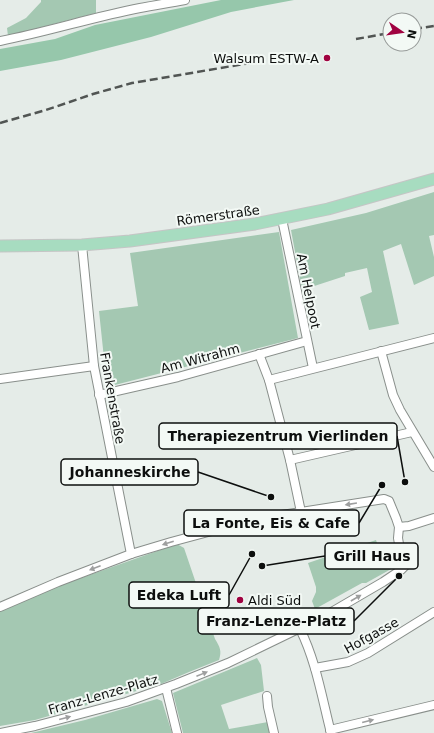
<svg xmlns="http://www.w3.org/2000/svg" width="434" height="733" font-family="'DejaVu Sans',sans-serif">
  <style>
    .green { fill: #a4c8b2 }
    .forest { fill: #96c7ab }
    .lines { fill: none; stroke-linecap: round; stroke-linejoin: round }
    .minor-casing { stroke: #898f8b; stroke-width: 10 }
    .major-casing { stroke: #c5c5c5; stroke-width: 13 }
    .minor { stroke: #fff; stroke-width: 8 }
    .major { stroke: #a7dcc0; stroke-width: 11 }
    .rail { stroke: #515553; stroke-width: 2.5; stroke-dasharray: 8 4; stroke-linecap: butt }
    .oneway { fill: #9e9f9f }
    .poi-dot { fill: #a00240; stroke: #f3f9f5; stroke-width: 1.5 }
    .labels { text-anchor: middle; stroke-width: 4; stroke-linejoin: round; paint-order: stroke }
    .poi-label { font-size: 13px; fill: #0d0f0e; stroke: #f3f9f5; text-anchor: end }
    .street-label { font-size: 13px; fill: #0d0f0e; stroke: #f3f9f5 }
    .leader { fill: none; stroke: #0d0f0e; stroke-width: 1.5 }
    .callout-dot { fill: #0d0f0e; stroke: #f3f9f5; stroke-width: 1.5 }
    .callout { fill: #f3f9f5; stroke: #0d0f0e; stroke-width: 1.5 }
    .callout-label { font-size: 14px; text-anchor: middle; font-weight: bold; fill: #0d0f0e }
  </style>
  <rect width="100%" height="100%" fill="#e5ece8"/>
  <g class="green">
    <polygon points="41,0 96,0 96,13 8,36 7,28 26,18 41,2"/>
    <polygon points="434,192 434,235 429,236 434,257 434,276 414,285 401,244 383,251 399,324 369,330 360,297 372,292 367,268 345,273 345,276 302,290 291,230 366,213"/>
    <polygon points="279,232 298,338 107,387 99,311 138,306 130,253"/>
    <polygon points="376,540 378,546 387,543 395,564 393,568 366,583 362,583 315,609 312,601 316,592 316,587 308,563"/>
    <path d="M177,544L184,548L215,639C220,647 222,651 219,660L189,672L161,684L35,720L0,726V610L33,595Z"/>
    <polygon points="257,658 261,665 264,691 221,705 229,729 268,722 271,733 183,733 173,693"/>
    <polygon points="157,699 162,701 172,733 31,733 85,720"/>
  </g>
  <polygon class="forest" points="221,0 294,0 231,12 151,37 61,60 0,71 0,49 55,39 95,25"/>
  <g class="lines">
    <g class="minor-casing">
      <g id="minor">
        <path d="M0,41C47,32 93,17 140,8C155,5 170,3 185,0"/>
        <polyline points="282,219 313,368"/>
        <polyline points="82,245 94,366 131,554"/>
        <polyline points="381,351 393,395 400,410 434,467"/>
        <polyline points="259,354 269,380 290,460 301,512"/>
        <polyline points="0,379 94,366"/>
        <polyline points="269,380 434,338"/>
        <polyline points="99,395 178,377 307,341"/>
        <polyline points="290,460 412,432"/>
        <polyline points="399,527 409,526 434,518"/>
        <polyline points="0,607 58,582 131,554 171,542 256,519 384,499 389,501 396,518 399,527 398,538 399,544 405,564 405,566 401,570 383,582 323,617 228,663 176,684 126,702 35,726 0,733"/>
        <path d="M300,629C316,661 322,698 331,733"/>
        <polyline points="315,668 348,662 368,653 434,612"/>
        <polyline points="166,688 177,733"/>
        <polyline points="267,696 268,707 274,733"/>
        <polyline points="330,730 434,705"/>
      </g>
    </g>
    <g class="major-casing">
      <polyline id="major" points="0,246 82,245 130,241 255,224 328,209 434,179"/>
    </g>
    <use href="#minor" class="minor"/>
    <use href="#major" class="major"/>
    <g class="rail">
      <polyline points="414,29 434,26"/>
      <polyline points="356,39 390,33"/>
      <polyline points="0,123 46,110 93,94 132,83 256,62"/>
    </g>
  </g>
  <defs><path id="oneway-solid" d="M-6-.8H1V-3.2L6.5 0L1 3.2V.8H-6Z"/></defs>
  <g class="oneway">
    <use href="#oneway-solid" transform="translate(351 504) rotate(171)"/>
    <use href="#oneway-solid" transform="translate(168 543) rotate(163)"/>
    <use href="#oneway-solid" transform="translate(95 568) rotate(159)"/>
    <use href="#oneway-solid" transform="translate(356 598) rotate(-30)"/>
    <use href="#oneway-solid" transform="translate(202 674) rotate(-22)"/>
    <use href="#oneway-solid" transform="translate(65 718) rotate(-15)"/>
    <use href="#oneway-solid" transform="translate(368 721) rotate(-14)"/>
  </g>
  <g class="poi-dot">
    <circle cx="327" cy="58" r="4"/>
    <circle cx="240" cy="600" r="4"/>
  </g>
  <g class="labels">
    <g class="poi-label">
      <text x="319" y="63">Walsum ESTW-A</text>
      <text x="248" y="605" text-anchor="start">Aldi Süd</text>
    </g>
    <g class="street-label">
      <text transform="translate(218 215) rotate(-8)" y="5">Römerstraße</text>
      <text transform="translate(309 291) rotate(79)" y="5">Am Helpoot</text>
      <text transform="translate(200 358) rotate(-15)" y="5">Am Witrahm</text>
      <text transform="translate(113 398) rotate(80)" y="5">Frankenstraße</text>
      <text transform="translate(371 635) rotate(-29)" y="5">Hofgasse</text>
      <text transform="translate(103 694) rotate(-16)" y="5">Franz-Lenze-Platz</text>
    </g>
  </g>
  <path class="leader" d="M405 482L397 436M271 497L198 472M382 485L359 523M262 566L325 556M252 554L229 595M399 576L354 621"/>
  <g class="callout-dot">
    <circle cx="405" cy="482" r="4"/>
    <circle cx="271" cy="497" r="4"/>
    <circle cx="382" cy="485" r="4"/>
    <circle cx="262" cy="566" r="4"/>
    <circle cx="252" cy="554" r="4"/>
    <circle cx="399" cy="576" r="4"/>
  </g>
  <g class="callout">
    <rect x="159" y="423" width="238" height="26" rx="4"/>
    <rect x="61" y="459" width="137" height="26" rx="4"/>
    <rect x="184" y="510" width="175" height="26" rx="4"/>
    <rect x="325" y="543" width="93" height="26" rx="4"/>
    <rect x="129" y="582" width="100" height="26" rx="4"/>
    <rect x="198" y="608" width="156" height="26" rx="4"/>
  </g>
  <g class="callout-label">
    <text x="278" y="441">Therapiezentrum Vierlinden</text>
    <text x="130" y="477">Johanneskirche</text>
    <text x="271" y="528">La Fonte, Eis &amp; Cafe</text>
    <text x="372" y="561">Grill Haus</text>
    <text x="179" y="600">Edeka Luft</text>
    <text x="276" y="626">Franz-Lenze-Platz</text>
  </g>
  <g transform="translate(402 32) rotate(103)"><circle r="19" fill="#f3f9f5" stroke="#979b99"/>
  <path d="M0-3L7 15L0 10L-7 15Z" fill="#a00240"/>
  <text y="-6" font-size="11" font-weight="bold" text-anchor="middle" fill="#0d0f0e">N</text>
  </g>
</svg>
